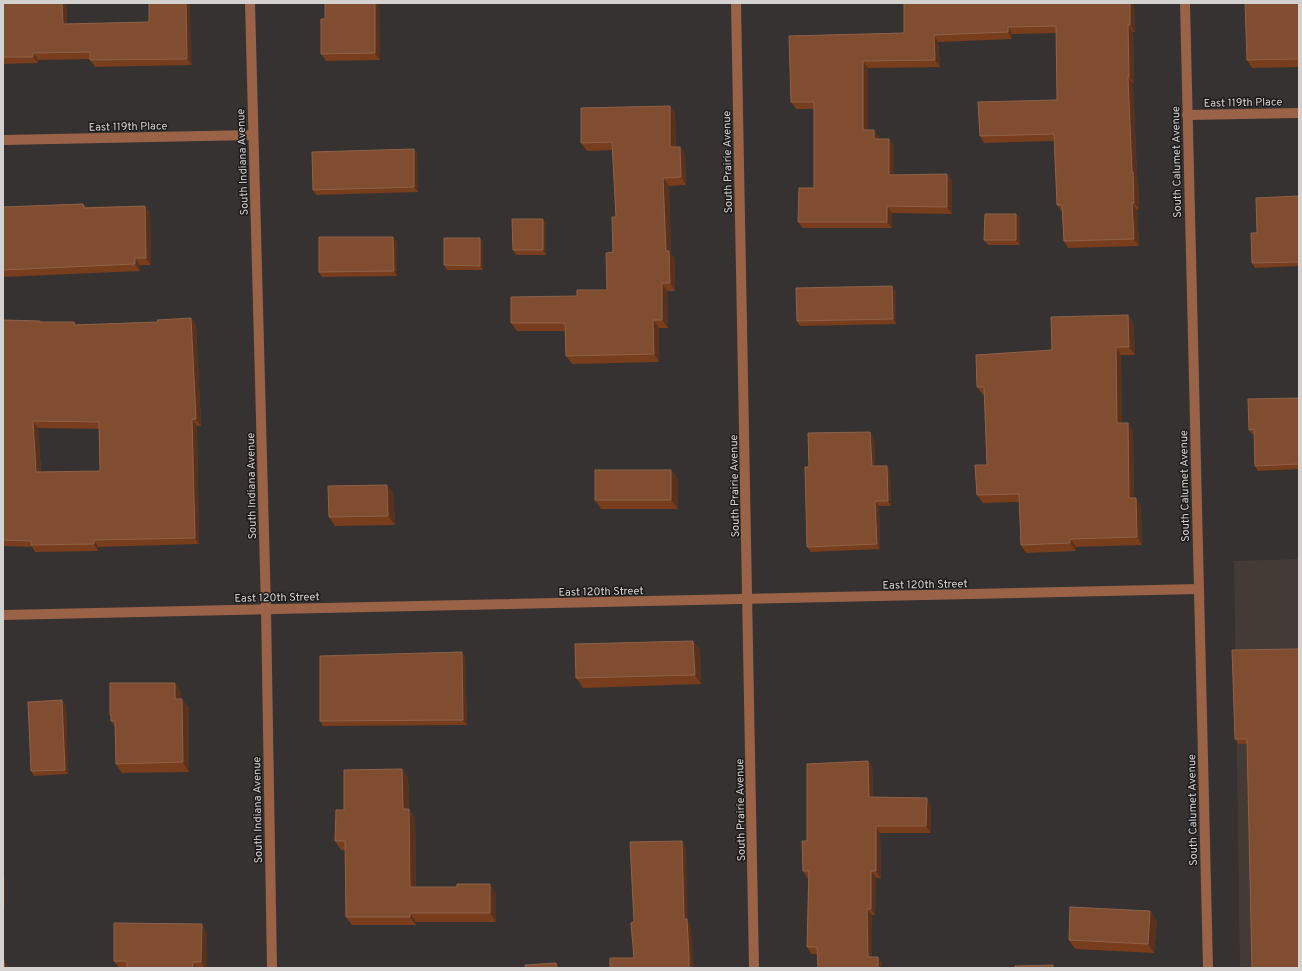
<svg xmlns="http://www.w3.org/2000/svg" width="1302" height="971" font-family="Overpass,sans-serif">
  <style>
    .built { fill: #443b37 }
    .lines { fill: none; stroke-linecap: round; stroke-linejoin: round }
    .minor { stroke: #9a6247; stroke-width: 10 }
    .wall { fill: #773d1d; fill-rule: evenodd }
    .shaded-wall { fill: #58321d }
    .building { fill: #814d30; stroke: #8e6249; fill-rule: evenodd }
    .labels { text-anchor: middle; stroke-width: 3; stroke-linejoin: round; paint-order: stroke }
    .street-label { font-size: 11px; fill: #d4d2d1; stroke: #1c1a1a }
  </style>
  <rect width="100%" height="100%" fill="#353231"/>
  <polygon class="built" points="1299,559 1299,968 1240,968 1234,561"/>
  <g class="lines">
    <g class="minor">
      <polyline points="250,3 266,609 272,968"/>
      <polyline points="736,3 754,968"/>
      <polyline points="1185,3 1208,968"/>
      <polyline points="1187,115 1299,113"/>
      <polyline points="3,140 253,135"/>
      <polyline points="3,615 1199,589"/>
    </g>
  </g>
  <g class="wall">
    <polygon points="3,3 67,3 67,24 149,22 149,3 192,65 95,67 90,60 90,59 38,60 38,63 3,64"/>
    <polygon points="325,3 379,3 380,60 326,61 321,54 325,19"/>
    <polygon points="1134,3 1135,32 1133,32 1134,83 1133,83 1137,177 1138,178 1139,209 1137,210 1139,246 1068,248 1064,241 1062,212 1057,205 1054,141 984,143 980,136 1057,100 1056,33 1012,34 1012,39 938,42 940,67 868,68 868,130 879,136 879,139 894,145 894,175 947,174 952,181 952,214 892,213 892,228 803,228 798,222 814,188 814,109 796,109 791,102 904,33"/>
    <polygon points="1299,3 1299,67 1252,68 1247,60"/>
    <polygon points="670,106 675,114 676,147 680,147 685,155 686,185 669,186 671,254 675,259 675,291 667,291 668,328 659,328 659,362 572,364 566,356 565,331 517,331 511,323 577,296 607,290 613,252 616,217 612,150 587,151 581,143"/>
    <polygon points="414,149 417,154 418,192 316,195 313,190"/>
    <polygon points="1299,196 1299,266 1255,268 1252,263"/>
    <polygon points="83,204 86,207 145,206 150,212 151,265 140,265 140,271 3,277 3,207"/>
    <polygon points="1016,214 1020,218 1020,245 988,245 984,240"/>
    <polygon points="543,219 546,224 546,255 516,255 513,250"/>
    <polygon points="480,238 483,243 483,270 447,270 444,265"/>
    <polygon points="397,242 397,276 322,277 319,272"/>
    <polygon points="896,291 896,324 800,326 797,321"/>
    <path d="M191,318L196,325L201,426H197L199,544L98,547V551L35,552L32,547L3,546V320L42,322H74L77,325L158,322ZM38,428L99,429L100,471L41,472Z"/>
    <polygon points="1133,322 1135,355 1121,355 1122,423 1128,423 1133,431 1134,498 1141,506 1142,545 1076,547 1076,551 1026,553 1021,545 1019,502 983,503 977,495 987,465 985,395 983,395 977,387 1052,350"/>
    <polygon points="1299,398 1299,469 1258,471 1255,466 1255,434 1252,434 1249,430"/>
    <polygon points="874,437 875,466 887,466 890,471 891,506 879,506 880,549 811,552 807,547 809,467"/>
    <polygon points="671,470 678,479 678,509 601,509 595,500"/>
    <polygon points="387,485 393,494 395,525 335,526 329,517"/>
    <polygon points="693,641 700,650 701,684 583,688 576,678"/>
    <polygon points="1299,649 1247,744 1238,744 1235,739"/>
    <polygon points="465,657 467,725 323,726 320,721"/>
    <polygon points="175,683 181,692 181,699 189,708 189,772 122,773 116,764 115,727 111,721 111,717 110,715"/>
    <polygon points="66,705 68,774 34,776 31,771"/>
    <polygon points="868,761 872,767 873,797 931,805 931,833 880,833 881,878 876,878 875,915 872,915 872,957 878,957 882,964 882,968 818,968 817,954 811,954 807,947 808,878 807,878 803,871 807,841"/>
    <polygon points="402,769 408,778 409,810 415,818 416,887 496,893 496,922 416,922 416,925 352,925 346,917 345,850 341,850 335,841 344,810"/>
    <polygon points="1150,911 1157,921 1154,953 1075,949 1069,940"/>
    <polygon points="207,932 207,968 119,968 114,961"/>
  </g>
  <g class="shaded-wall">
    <polygon points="62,3 67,3 67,31 63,24"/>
    <polygon points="186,3 190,3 192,65 187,59"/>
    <polygon points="375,3 379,3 380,60 375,53"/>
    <polygon points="1130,3 1134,3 1135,32 1130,25"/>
    <polygon points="1128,25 1133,32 1134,83 1129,76"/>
    <polygon points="1008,27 1012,34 1012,39 1008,32"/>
    <polygon points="934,35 938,42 940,67 935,60"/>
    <polygon points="33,53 38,60 38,63 33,57"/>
    <polygon points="863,61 868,68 868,137 863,130"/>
    <polygon points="1128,77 1133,83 1137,177 1138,178 1139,209 1134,203 1132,172"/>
    <polygon points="670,106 675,114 676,155 670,147"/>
    <polygon points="874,130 879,136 879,146 874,139"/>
    <polygon points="889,139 894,145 894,181 889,175"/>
    <polygon points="680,147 685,155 686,185 681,177"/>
    <polygon points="414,149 417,154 418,192 414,187"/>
    <polygon points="947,174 952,181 952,214 947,207"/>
    <polygon points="663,178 669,186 671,254 675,259 675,291 670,283 666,251"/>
    <polygon points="1132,203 1137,210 1139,246 1134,239"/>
    <polygon points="145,206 150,212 151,265 146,258"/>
    <polygon points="887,206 892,213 892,228 887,222"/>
    <polygon points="1016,214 1020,218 1020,245 1016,240"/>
    <polygon points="543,219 546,224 546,255 543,250"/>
    <polygon points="393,237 397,242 397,276 394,271"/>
    <polygon points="480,238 483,243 483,270 480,266"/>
    <polygon points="135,258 140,265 140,271 135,264"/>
    <polygon points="662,283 667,291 668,328 662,320"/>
    <polygon points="892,286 896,291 896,324 893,319"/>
    <polygon points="1128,315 1133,322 1135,355 1129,347"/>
    <polygon points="191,318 196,325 201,426 196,419"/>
    <polygon points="653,320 659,328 659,362 654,354"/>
    <polygon points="1116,347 1121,355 1122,431 1117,423"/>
    <polygon points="192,419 197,426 199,544 195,538"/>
    <polygon points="33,421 38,428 41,478 36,472"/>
    <polygon points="1128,423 1133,431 1134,506 1129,498"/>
    <polygon points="870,432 874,437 875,471 872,466"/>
    <polygon points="887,466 890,471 891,506 888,501"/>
    <polygon points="671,470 678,479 678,509 671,500"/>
    <polygon points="387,485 393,494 395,525 388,516"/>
    <polygon points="1136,498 1141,506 1142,545 1137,537"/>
    <polygon points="875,501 879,506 880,549 877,544"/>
    <polygon points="1070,539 1076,547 1076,551 1070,543"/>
    <polygon points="94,540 98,547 98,551 94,544"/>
    <polygon points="693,641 700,650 701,684 695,675"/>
    <polygon points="462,652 465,657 467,725 463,720"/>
    <polygon points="175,683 181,692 181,708 175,699"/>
    <polygon points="182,699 189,708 189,772 183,762"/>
    <polygon points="62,700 66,705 68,774 65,770"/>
    <polygon points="868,761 872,767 874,804 869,797"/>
    <polygon points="402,769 408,778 409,810 415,818 416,896 410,887 403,809"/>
    <polygon points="927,798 931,805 931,833 926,826"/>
    <polygon points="876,826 880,833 881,878 876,871"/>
    <polygon points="682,841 686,847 688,921 691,925 694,968 689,968 684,919"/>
    <polygon points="871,871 876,878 875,915 871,909"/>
    <polygon points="3,876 5,878 5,907 3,904"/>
    <polygon points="490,884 496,893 496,922 490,913"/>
    <polygon points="867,909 872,915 872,964 868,957"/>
    <polygon points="1150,911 1157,921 1154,953 1148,944"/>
    <polygon points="410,913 416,922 416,925 410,917"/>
    <polygon points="202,924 207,932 207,968 205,968 201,962"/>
    <polygon points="878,957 882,964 882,968 878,968"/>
    <polygon points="4,961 9,968 4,968"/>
    <polygon points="193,962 197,968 193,968"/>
    <polygon points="556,963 560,968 557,968"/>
  </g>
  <g class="building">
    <polygon points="3,3 62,3 63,24 149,22 149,3 186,3 187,59 90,60 90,52 33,53 33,57 3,57"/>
    <polygon points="325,3 375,3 375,53 321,54 321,19 325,19"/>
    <polygon points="904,3 1130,3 1130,25 1128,25 1129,76 1128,77 1132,172 1133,172 1134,203 1132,203 1134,239 1064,241 1062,205 1057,205 1054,134 980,136 978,102 1057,100 1056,26 1008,27 1008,32 934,35 935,60 863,61 863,130 874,130 874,139 889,139 889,175 947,174 947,207 887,206 887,222 798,222 799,188 814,188 814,102 791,102 789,36 904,33"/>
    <polygon points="1245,3 1299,3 1299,59 1247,60"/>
    <polygon points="670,106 670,147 680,147 681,177 663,178 666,251 669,251 670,283 662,283 662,320 653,320 654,354 566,356 565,323 511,323 511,297 577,296 577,290 607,290 606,253 613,252 612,217 616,217 612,142 581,143 581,108"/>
    <polygon points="414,149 414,187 313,190 312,152"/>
    <polygon points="1299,196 1299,262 1252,263 1251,233 1257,233 1256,198"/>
    <polygon points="83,204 84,208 145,206 146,258 135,258 135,264 3,270 3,207"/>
    <polygon points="985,214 1016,214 1016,240 984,240"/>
    <polygon points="512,219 543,219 543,250 513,250"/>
    <polygon points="319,237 393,237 394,271 319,272"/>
    <polygon points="444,238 480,238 480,266 444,265"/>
    <polygon points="892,286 893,319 797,321 796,288"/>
    <polygon points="1128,315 1129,347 1116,347 1117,423 1128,423 1129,498 1136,498 1137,537 1070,539 1070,543 1021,545 1019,494 977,495 975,465 987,465 984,387 977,387 976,355 1052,350 1051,317"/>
    <path d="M191,318L196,419H192L195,538L94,540V544L31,545V541L3,540V320L40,321V322H74V325L158,322L157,320ZM33,421L99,422L100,471L36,472Z"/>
    <polygon points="1299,398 1299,464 1255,466 1254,429 1249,430 1248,399"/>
    <polygon points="870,432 872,466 887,466 888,501 875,501 877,544 807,547 805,467 809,467 808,433"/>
    <rect x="595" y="470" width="76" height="30"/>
    <polygon points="387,485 388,516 329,517 328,486"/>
    <polygon points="693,641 695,675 576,678 575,644"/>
    <polygon points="1299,649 1299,968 1252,968 1247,739 1235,739 1232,650"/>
    <polygon points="462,652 463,720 320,721 320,656"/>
    <polygon points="110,683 175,683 175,699 182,699 183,762 116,764 115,721 111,721 111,715 110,715"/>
    <polygon points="62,700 65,770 31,771 28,702"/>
    <polygon points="868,761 869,797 927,798 926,826 876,826 876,871 871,871 871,909 867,909 868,957 878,957 878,968 818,968 817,947 807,947 809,871 803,871 802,841 807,841 807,764"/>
    <polygon points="402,769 403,809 409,809 410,887 457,887 457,884 490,884 490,913 410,913 410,917 346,917 345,841 335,841 336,810 344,810 344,770"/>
    <polygon points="682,841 684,919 687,919 689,956 689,968 610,968 610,958 634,958 631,923 634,922 630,842"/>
    <polygon points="1070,907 1150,911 1148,944 1069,940"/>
    <polygon points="114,923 202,924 201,962 193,962 193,968 127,968 127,961 114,961"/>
    <rect x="3" y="961" width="1" height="7"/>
    <polygon points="556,963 557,968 525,968 525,965"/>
    <polygon points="1053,965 1053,968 1015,968 1015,966"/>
  </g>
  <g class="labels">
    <g class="street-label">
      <text transform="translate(1243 102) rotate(-1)" y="4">East 119th Place</text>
      <text transform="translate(128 126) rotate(-1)" y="4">East 119th Place</text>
      <text transform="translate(242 162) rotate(-92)" y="4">South Indiana Avenue</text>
      <text transform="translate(727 162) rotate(-91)" y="4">South Prairie Avenue</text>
      <text transform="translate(1176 162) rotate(-91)" y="4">South Calumet Avenue</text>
      <text transform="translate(251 486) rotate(-91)" y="4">South Indiana Avenue</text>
      <text transform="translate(734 486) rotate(-91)" y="4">South Prairie Avenue</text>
      <text transform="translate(1184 486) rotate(-91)" y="4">South Calumet Avenue</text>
      <text transform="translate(925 584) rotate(-1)" y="4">East 120th Street</text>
      <text transform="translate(601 591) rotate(-1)" y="4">East 120th Street</text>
      <text transform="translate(277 597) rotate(-1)" y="4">East 120th Street</text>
      <text transform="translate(257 810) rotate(-91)" y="4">South Indiana Avenue</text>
      <text transform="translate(740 810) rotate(-91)" y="4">South Prairie Avenue</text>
      <text transform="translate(1192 810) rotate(-91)" y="4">South Calumet Avenue</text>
    </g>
  </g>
  <rect width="1302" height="971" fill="none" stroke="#d4d2d1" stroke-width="8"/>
</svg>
